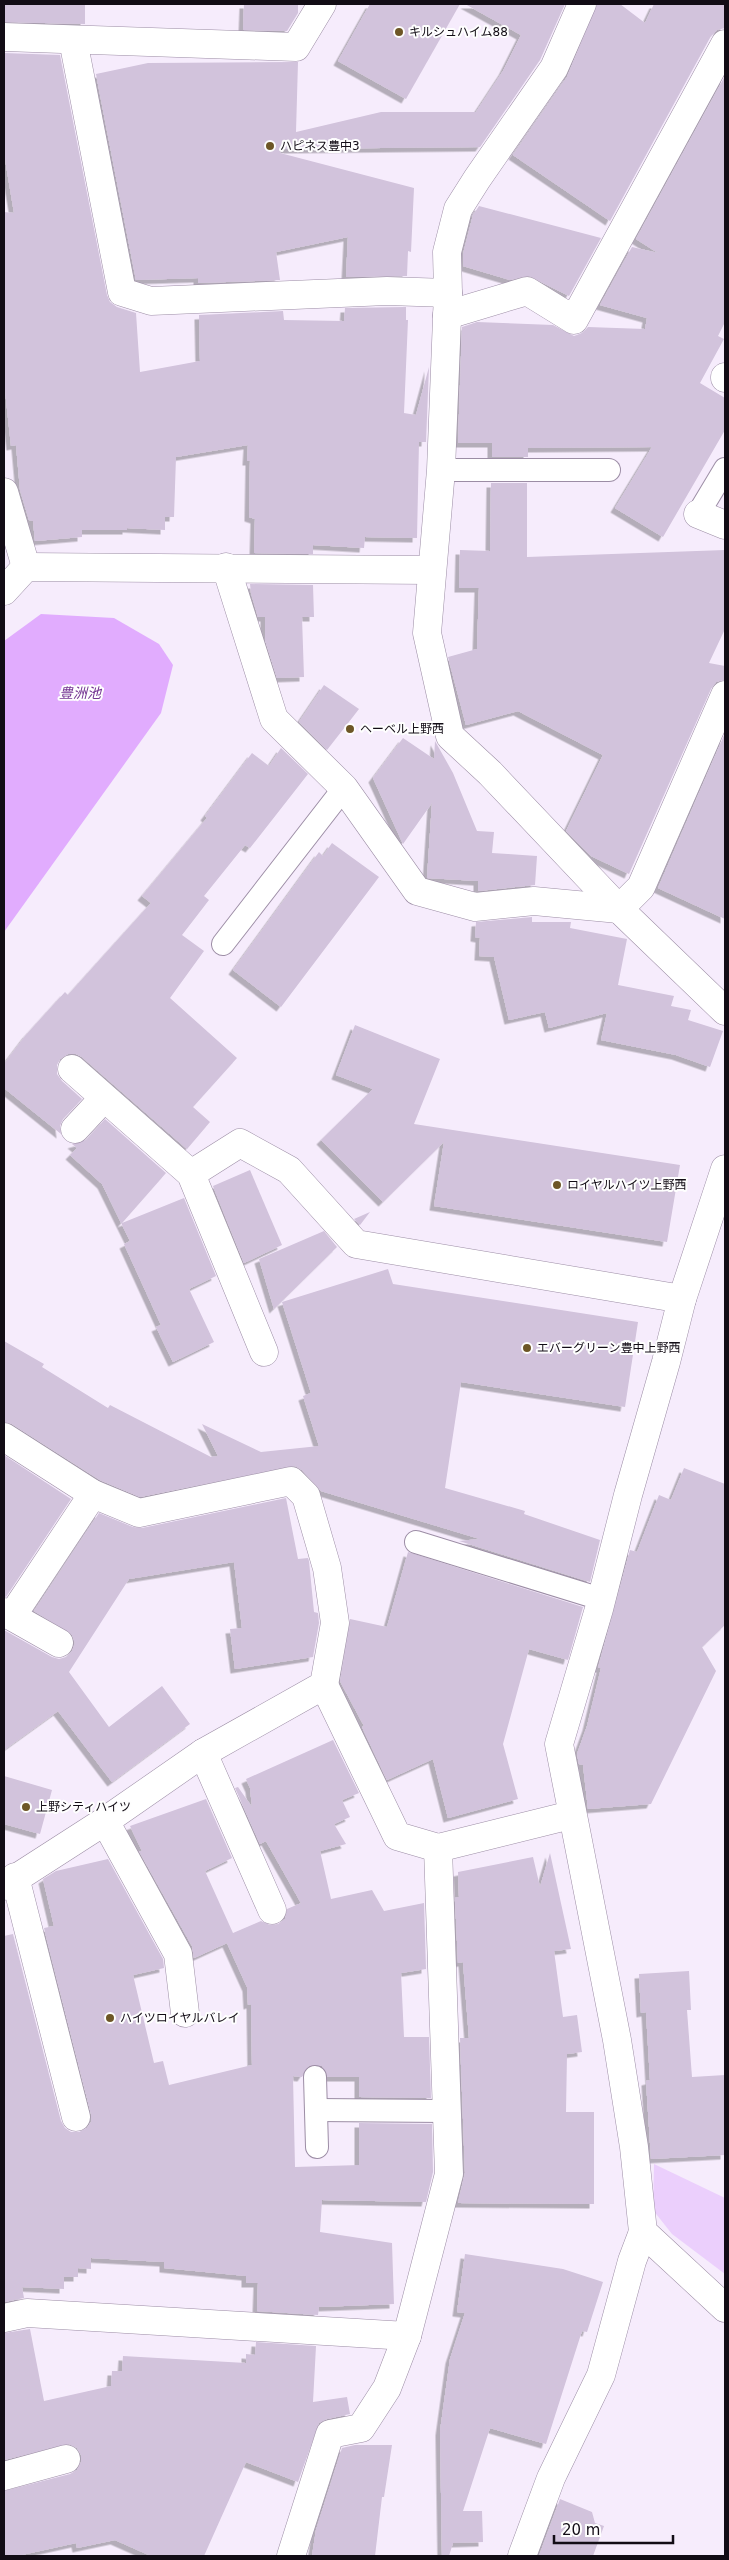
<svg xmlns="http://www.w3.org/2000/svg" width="729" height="2560" font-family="'DejaVu Sans','Noto Sans JP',sans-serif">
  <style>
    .green { fill: #ebcffc }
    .water { fill: #e1acfe }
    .building { fill: #d2c3dc; filter: url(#shadow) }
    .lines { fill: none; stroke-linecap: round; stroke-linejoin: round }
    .lane-casing { stroke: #9c8da5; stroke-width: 24 }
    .street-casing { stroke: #9c8da5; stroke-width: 29 }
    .lane { stroke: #fff; stroke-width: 22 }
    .street { stroke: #fff; stroke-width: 28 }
    .poi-dot { fill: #6d5626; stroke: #fefefe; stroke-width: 2 }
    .labels { text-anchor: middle; stroke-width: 4; stroke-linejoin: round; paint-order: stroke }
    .poi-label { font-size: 12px; fill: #120c15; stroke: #fefefe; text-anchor: start }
    .water-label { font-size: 14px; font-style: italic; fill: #743492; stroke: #fefefe }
  </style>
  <defs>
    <filter id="shadow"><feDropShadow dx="-4.5" dy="4.5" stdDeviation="0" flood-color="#0004"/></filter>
  </defs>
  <rect width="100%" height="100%" fill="#f6ecfc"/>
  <polygon class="green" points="654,2164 725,2198 725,2274 672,2234 653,2210"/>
  <polygon class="water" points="41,614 114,618 159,644 173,665 161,713 4,932 4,641"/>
  <g class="building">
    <polygon points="4,4 85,4 85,24 4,22"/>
    <polygon points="244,4 298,4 298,13 287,31 243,30"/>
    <polygon points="370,4 460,4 406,99 338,61"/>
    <polygon points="465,4 565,4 540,60 480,147 281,149 280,153 414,188 411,252 408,251 407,276 346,277 348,237 276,252 280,280 198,283 198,278 136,280 96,74 148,63 298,62 296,132 381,112 476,112 503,71 521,35"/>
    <polygon points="597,4 620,4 645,23 654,4 725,4 725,28 717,30 711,36 610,221 513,155 567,77"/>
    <polygon points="4,53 60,55 107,295 110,302 117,307 136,313 140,372 200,361 199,315 283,311 284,320 344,321 345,308 406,307 406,320 408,320 404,413 416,415 429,367 426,442 419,442 417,538 365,537 364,548 313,545 313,554 254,553 255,519 249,517 250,461 247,461 248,445 176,457 174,517 165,517 165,530 127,528 127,530 82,530 82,537 35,541 33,521 29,520 20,490 16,445 11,446 4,381 4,212 14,213 4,153"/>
    <polygon points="725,76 725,322 718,336 724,339 700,383 725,398 725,430 663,537 615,508 652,447 528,448 528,457 492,457 492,443 458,443 462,327 477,322 553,325 574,336 582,333 588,327 645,329 647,318 600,305 632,247 658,253 636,239"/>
    <polygon points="479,206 601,238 569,296 529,276 510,280 463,266 463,254 473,215"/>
    <polygon points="491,483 527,483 527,557 725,550 725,629 709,663 725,666 725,680 716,682 711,689 629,874 591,856 566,831 603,755 518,711 466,725 448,657 477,649 479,588 459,588 460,550 490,551"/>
    <polygon points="250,584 313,585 314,617 302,617 304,677 277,678 265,640 265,617 258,617 251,593"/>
    <polygon points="324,685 359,709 327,750 299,722"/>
    <polygon points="725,733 725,919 658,888"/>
    <polygon points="403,738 434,759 435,741 453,773 477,831 494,832 492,853 537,856 535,885 478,891 478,881 427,878 432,803 403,844 373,778"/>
    <polygon points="281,748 308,774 250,848 245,845 204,896 209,900 182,935 204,951 170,998 237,1058 193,1107 210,1122 187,1149 82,1057 76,1054 68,1054 60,1059 57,1065 57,1074 62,1081 82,1099 63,1119 60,1126 61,1134 4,1088 4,1064 26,1035 65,992 68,995 151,903 142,896 207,818 205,816 252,753 269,766"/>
    <polygon points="332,843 379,877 281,1007 233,970 319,852 323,856"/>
    <polygon points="532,917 532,922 571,922 570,928 627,939 618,985 674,996 671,1006 691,1010 688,1020 723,1031 710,1067 676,1055 601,1040 607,1013 549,1028 545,1012 509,1020 494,957 479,956 480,938 475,937 476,922"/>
    <polygon points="355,1025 440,1059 414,1124 680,1165 667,1242 434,1206 444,1142 383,1202 321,1140 373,1089 336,1075"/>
    <polygon points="105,1119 166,1173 122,1223 184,1198 216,1276 189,1289 214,1342 173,1362 156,1327 161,1325 124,1244 130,1241 102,1184 70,1155 77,1148 72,1144 86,1140"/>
    <polygon points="250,1170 282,1245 244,1263 213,1186"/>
    <polygon points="370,1212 360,1225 354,1219"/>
    <polygon points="324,1231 337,1247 274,1309 259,1259"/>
    <polygon points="388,1269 393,1284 638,1322 625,1407 461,1382 445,1488 525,1511 524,1514 600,1540 590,1582 459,1541 480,1539 321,1491 302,1470 295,1466 140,1497 100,1480 12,1424 4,1422 4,1341 44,1364 42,1367 108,1408 110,1405 211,1457 218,1456 202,1424 261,1452 319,1446 303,1396 311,1393 282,1302"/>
    <polygon points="4,1455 71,1499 6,1597 4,1596"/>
    <polygon points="684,1468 725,1484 725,1625 702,1647 716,1671 651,1804 588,1809 583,1765 579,1764 577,1754 587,1726 601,1668 598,1668 630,1550 637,1552 659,1495 671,1500"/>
    <polygon points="286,1498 298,1559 308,1558 309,1561 314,1612 318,1613 319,1623 313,1657 235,1669 230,1629 242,1628 234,1562 129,1579 69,1672 109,1727 162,1686 190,1724 112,1782 58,1711 4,1750 4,1630 52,1657 59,1659 66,1657 72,1651 75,1643 72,1635 34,1611 99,1513 133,1527 142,1528"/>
    <polygon points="408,1552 583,1607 568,1660 529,1649 503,1744 518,1799 448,1818 433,1759 387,1780 362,1727 364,1726 340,1681 350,1619 387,1627"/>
    <polygon points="333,1740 359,1793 342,1800 350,1817 334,1824 346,1844 320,1851 331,1899 372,1890 384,1911 424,1903 426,1969 401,1973 404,2037 429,2037 431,2098 359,2097 359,2077 328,2077 322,2066 309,2066 302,2077 293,2076 295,2167 359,2165 359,2123 432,2124 433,2172 426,2202 322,2200 320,2232 392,2243 394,2304 319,2307 318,2315 257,2311 258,2283 246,2283 246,2276 164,2268 164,2262 91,2258 91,2269 78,2268 78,2277 64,2277 64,2289 22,2287 24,2298 4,2302 4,1936 13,1934 61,2121 65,2128 71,2132 79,2132 87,2128 91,2122 91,2114 44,1928 54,1926 43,1879 56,1871 108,1859 163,1959 164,1968 133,1975 154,2063 163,2061 169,2085 252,2065 251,2004 248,2005 247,1987 227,1943 194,1958 192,1946 139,1851 142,1851 130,1826 206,1799 232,1858 205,1871 233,1933 261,1921 270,1925 278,1924 285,1919 287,1909 301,1903 266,1841 260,1844 235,1788 238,1787 252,1807 250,1788 246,1779"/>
    <polygon points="4,1776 52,1790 40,1834 4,1824"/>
    <polygon points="550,1853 571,1949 554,1951 563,2017 577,2015 582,2052 567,2054 566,2112 594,2112 594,2204 458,2203 465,2173 460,2038 469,2038 463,1962 458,1963 455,1898 459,1897 458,1872 533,1857 540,1887"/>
    <polygon points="689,1971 691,2010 687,2010 692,2077 725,2075 725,2155 651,2159 646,2081 650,2080 646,2012 641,2013 639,1974"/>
    <polygon points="465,2254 563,2269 603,2282 587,2332 582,2331 546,2444 490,2428 463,2511 482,2511 483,2542 453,2543 449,2556 442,2556 440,2431 450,2359 465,2313 457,2312"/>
    <polygon points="30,2329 44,2401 111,2386 112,2371 122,2371 123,2356 246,2363 246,2354 255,2355 256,2342 316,2346 313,2402 347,2397 350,2414 327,2419 319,2423 298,2482 246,2462 204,2556 151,2556 115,2540 77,2548 76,2543 17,2556 4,2556 4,2491 70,2474 77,2470 81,2462 81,2455 77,2448 69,2444 4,2460 4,2333"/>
    <polygon points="355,2445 392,2445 384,2497 382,2497 375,2556 312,2556 316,2530 342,2448"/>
    <polygon points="560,2499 592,2512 595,2523 604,2526 593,2556 539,2556"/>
  </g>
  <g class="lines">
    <g class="lane-casing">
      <g id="lane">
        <polyline points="441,470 609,470"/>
        <polyline points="698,514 725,469"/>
        <polyline points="223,944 344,788"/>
        <polyline points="416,1542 601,1599"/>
        <polyline points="315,2077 317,2147"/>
        <polyline points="317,2110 446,2111"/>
      </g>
    </g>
    <g class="street-casing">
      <g id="street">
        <polyline points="582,4 554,68 477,179 458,209 447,252 448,293 441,470 427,633 450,736 490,773 619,909 725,1011"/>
        <polyline points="4,37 296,47 322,4"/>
        <polyline points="73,40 122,292 151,301 387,291 448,293"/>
        <polyline points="447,315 527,291 574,320 725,44"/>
        <polyline points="725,378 725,377"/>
        <polyline points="4,492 26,567"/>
        <polyline points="698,514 725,525"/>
        <polyline points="226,567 274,719 344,788 417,891 475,907 534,901 619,909 641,887 725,695"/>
        <polyline points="4,591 26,567 431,570"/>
        <polyline points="72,1069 191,1174 264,1352"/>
        <polyline points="75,1129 103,1099"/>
        <polyline points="725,1169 682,1299 666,1362 628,1495 599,1609 559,1744 617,2040 634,2147 643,2232 725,2308"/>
        <polyline points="191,1174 240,1143 289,1170 356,1244 682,1299"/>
        <polyline points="4,1437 93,1494 139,1513 291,1481 306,1496 327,1568 335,1623 324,1685 203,1753 105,1821 4,1886"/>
        <polyline points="4,1612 59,1643"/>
        <polyline points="12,1616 93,1494"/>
        <polyline points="324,1685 397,1836 438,1848 571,1815"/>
        <polyline points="203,1753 272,1910"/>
        <polyline points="105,1821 178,1954 185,2013"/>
        <polyline points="15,1877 76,2117"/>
        <polyline points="4,2318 27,2313 407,2336"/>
        <polyline points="4,2476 66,2459"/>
        <polyline points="291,2556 330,2434 361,2428 387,2388 407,2336 449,2174 438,1848"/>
        <polyline points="522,2556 551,2478 601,2375 632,2261 643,2232"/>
      </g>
    </g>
    <use href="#lane" class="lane"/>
    <use href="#street" class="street"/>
  </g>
  <g class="poi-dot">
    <circle cx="399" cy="32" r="5"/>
    <circle cx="270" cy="146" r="5"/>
    <circle cx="350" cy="729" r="5"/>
    <circle cx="557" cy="1185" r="5"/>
    <circle cx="527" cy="1348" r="5"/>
    <circle cx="26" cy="1807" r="5"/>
    <circle cx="110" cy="2018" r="5"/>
  </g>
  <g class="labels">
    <g class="poi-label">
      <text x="409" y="36">キルシュハイム88</text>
      <text x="280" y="150">ハピネス豊中3</text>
      <text x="360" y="733">ヘーベル上野西</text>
      <text x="567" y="1189">ロイヤルハイツ上野西</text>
      <text x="537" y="1352">エバーグリーン豊中上野西</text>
      <text x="36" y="1811">上野シティハイツ</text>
      <text x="120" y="2022">ハイツロイヤルバレイ</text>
    </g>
    <g class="water-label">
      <text x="80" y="698">豊洲池</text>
    </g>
  </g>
  <rect width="729" height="2560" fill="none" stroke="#120c15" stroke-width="10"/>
  <path d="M554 2535v8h119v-8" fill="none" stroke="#120c15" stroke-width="2.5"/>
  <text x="562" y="2535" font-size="15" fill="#120c15" stroke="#fefefe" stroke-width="4" paint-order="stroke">20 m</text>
</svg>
